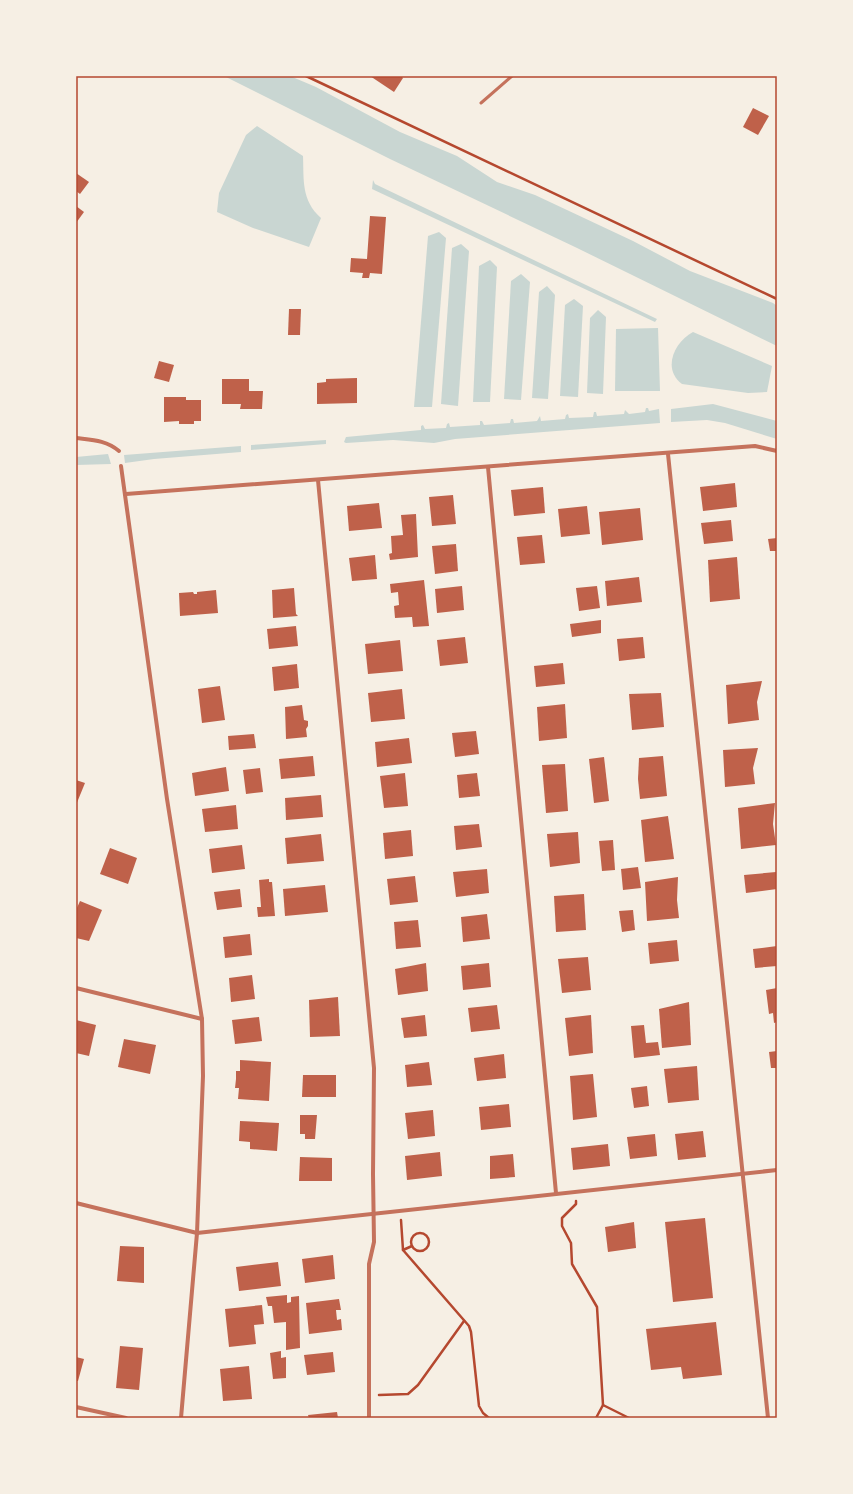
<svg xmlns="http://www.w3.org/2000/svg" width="853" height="1494" font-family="'Fira Sans Condensed',sans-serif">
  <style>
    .water { fill: #c9d6d2 }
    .building { fill: #bf614a }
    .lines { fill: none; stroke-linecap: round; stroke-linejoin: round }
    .path { stroke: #b5482f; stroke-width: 2.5 }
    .service { stroke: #c5725c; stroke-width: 3 }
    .minor { stroke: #c5725c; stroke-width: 4 }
    .neatline { fill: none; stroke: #b5482f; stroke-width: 1.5 }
  </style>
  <rect width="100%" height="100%" fill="#f6efe4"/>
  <g class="water">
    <polygon points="224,76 290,76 316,87 400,132 457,156 497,182 535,195 633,241 690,271 773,303 777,306 777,346 575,247 390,159"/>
    <path d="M257,126L303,156C304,180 301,200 321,218L309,247L253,228L217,212L219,193L246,135Z"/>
    <polygon points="373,180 375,184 657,319 655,322 372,189"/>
    <polygon points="439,232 446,238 432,407 414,407 428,236"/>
    <polygon points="461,244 469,251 458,406 441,404 452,248"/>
    <polygon points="490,260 497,267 490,402 473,402 479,266"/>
    <polygon points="521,274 530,282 521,400 504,399 511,281"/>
    <polygon points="547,286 555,295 548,399 532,398 539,292"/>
    <polygon points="574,299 583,306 578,397 560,396 565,305"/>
    <polygon points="598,310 606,317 603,394 587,393 590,318"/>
    <polygon points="658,328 660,391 615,391 616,329"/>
    <path d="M693,332L772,366L767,392L748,393L682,384C662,369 674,342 693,332Z"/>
    <polygon points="713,404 777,421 777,439 725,423 707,420 671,422 671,409"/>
    <polygon points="646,408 648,408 649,411 659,409 660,423 455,439 434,443 393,440 346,443 344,442 346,437 421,430 421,426 423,425 425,429 446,428 447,424 449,423 450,427 480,425 480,421 482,421 484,425 510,423 511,419 513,419 514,423 537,421 540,416 541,421 565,419 566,415 568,414 569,418 593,417 594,412 596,412 597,416 624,414 625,410 629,414 645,412"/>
    <polygon points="326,440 326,444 251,450 251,445"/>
    <polygon points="241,446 241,452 154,459 125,463 124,455"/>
    <polygon points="108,454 111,464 76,465 76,457"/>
  </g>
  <g class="building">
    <polygon points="370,76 401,76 403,78 394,92"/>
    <polygon points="753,108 769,116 758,135 743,127"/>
    <polygon points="76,173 89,182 80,194 76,191"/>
    <polygon points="76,206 84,212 76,223"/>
    <polygon points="370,216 386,217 382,274 370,273 369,278 362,278 363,273 350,272 351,258 367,259"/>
    <polygon points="289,309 301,309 300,335 288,335"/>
    <polygon points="159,361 174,365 169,382 154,378"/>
    <polygon points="357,378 357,403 317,404 317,383 326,382 326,379"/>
    <polygon points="222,379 249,379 249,391 263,391 262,409 240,409 241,404 222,404"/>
    <polygon points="164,397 186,397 186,400 201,400 201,421 194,421 194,424 179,424 179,421 164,422"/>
    <polygon points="735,483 737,507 703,511 700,487"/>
    <polygon points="543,487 545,513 514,516 511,490"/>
    <polygon points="453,495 456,524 432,526 429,497"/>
    <polygon points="379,503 382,528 349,531 347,506"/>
    <polygon points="587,506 590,534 561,537 558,509"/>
    <polygon points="640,508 643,540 602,545 599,512"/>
    <polygon points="416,514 418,557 390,560 389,554 392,553 391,536 403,535 401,515"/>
    <polygon points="731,520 733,541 704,544 701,523"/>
    <polygon points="542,535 545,563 520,565 517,537"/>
    <polygon points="777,538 777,551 770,551 768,539"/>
    <polygon points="456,544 458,571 435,574 432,546"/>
    <polygon points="375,555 377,579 352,581 349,558"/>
    <polygon points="737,557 740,599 710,602 708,560"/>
    <polygon points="639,577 642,602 607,606 605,581"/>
    <polygon points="424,580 429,626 413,627 412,617 395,618 394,606 399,605 398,592 391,593 390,584"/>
    <polygon points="462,586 464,610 437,613 435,589"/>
    <polygon points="597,586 600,608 579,611 576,588"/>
    <polygon points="294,588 296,614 298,616 273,618 272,590"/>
    <polygon points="216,590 218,613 180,616 179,593 193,592 194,594 197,594 197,592"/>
    <polygon points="601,620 601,633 572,637 570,624"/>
    <polygon points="296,626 298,646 269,649 267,629"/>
    <polygon points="465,637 468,663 440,666 437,640"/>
    <polygon points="643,637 645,658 619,661 617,639"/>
    <polygon points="400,640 403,671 368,674 365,644"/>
    <polygon points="563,663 565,684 536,687 534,666"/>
    <polygon points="297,664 299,688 274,691 272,667"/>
    <polygon points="762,681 757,702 759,720 728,724 726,685"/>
    <polygon points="220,686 225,720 202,723 198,689"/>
    <polygon points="402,689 405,719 371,722 368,693"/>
    <polygon points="661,693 664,727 632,730 629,694"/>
    <polygon points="565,704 567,738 539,741 537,707"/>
    <polygon points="302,705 304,720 308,721 308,726 306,729 307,737 286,739 285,707"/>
    <polygon points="476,731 479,754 455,757 452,733"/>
    <polygon points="254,734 256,748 229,750 228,736"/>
    <polygon points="409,738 412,763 377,767 375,742"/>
    <polygon points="758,748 753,768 755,784 725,787 723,750"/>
    <polygon points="313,756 315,776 281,779 279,759"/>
    <polygon points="663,756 667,796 640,799 638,779 639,758"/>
    <polygon points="604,757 609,801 594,803 589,759"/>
    <polygon points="565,764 568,811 546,813 542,765"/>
    <polygon points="226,767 229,791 195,796 192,773"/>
    <polygon points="260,768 263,792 246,794 243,770"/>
    <polygon points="405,773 408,806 384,808 380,776"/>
    <polygon points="477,773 480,796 459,798 457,775"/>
    <polygon points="76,780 85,783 76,805"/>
    <polygon points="321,795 323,817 286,820 285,798"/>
    <polygon points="775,803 773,824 776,845 741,849 738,808"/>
    <polygon points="236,805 238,829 205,832 202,809"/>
    <polygon points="668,816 674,859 645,862 641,820"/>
    <polygon points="479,824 482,847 456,850 454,826"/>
    <polygon points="411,830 413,856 385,859 383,833"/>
    <polygon points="578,832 580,863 550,867 547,834"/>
    <polygon points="321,834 324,861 287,864 285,838"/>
    <polygon points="613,840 615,870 602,871 599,841"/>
    <polygon points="242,845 245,869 212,873 209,849"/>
    <polygon points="110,848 137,858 128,884 100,874"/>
    <polygon points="638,867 641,888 623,890 621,869"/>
    <polygon points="487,869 489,893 456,897 453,872"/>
    <polygon points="776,872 777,889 746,893 744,875"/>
    <polygon points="415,876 418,902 390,905 387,879"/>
    <polygon points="678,877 677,900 679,918 647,921 645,882"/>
    <polygon points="269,879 269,882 272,882 275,916 258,917 257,907 261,907 259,880"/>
    <polygon points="325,885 328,912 285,916 283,889"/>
    <polygon points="240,889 242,907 217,910 214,892"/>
    <polygon points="584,894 586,930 556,932 554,896"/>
    <polygon points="80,901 102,910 89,941 76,938 76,910"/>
    <polygon points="633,910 635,930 622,932 619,911"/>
    <polygon points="487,914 490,939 463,942 461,917"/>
    <polygon points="418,920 421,947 396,949 394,922"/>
    <polygon points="250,934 252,955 225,958 223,937"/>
    <polygon points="677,940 679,961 650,964 648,943"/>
    <polygon points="777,946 777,966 755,968 753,949"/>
    <polygon points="588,957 591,990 562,993 558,959"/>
    <polygon points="426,963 428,991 398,995 395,969"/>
    <polygon points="489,963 491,987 463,990 461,966"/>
    <polygon points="252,975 255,999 231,1002 229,978"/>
    <polygon points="777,988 777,1022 774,1023 773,1013 769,1014 766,990"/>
    <polygon points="338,997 340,1036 310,1037 309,1000"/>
    <polygon points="689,1002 691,1045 662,1048 659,1009"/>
    <polygon points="497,1005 500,1029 471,1032 468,1008"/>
    <polygon points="425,1015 427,1036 404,1038 401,1018"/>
    <polygon points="591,1015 593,1053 569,1056 565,1018"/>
    <polygon points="259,1017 262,1041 235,1044 232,1020"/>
    <polygon points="76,1020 96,1025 89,1056 76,1053"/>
    <polygon points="644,1025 646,1043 658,1042 660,1055 634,1058 631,1026"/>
    <polygon points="124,1039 156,1045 150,1074 118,1067"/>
    <polygon points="777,1051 777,1068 771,1068 769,1052"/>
    <polygon points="504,1054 506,1078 477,1081 474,1058"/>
    <polygon points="240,1060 271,1062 269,1101 238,1099 239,1088 235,1088 236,1079 236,1071 240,1071"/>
    <polygon points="429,1062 432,1085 407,1087 405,1065"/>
    <polygon points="697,1066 699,1100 668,1103 664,1069"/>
    <polygon points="593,1074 597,1117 573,1120 570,1076"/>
    <polygon points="303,1075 336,1075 336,1097 302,1097"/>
    <polygon points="647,1086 649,1106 634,1108 631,1088"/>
    <polygon points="509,1104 511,1127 481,1130 479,1107"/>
    <polygon points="433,1110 435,1136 408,1139 405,1113"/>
    <polygon points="300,1115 317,1115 315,1139 305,1139 305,1134 300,1134"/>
    <polygon points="240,1121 279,1123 277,1151 250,1149 250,1142 239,1141"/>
    <polygon points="703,1131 706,1157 678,1160 675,1134"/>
    <polygon points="655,1134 657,1156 630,1159 627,1137"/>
    <polygon points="608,1144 610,1166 573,1170 571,1148"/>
    <polygon points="440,1152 442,1176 407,1180 405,1156"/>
    <polygon points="513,1154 515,1177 490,1179 490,1156"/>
    <polygon points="300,1157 332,1158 332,1181 299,1181"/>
    <polygon points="705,1218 713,1298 673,1302 665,1222"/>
    <polygon points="634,1222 636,1248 608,1252 605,1227"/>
    <polygon points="120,1246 144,1247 144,1283 117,1281"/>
    <polygon points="333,1255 335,1279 305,1283 302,1259"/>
    <polygon points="278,1262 281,1286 239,1291 236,1267"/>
    <polygon points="287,1295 287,1303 291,1302 291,1297 299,1296 300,1348 286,1350 286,1322 274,1323 272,1306 268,1306 266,1297"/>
    <polygon points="339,1299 341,1310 336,1310 337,1320 341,1319 342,1330 309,1334 306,1303"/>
    <polygon points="262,1305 264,1324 254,1325 256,1344 229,1347 225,1309"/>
    <polygon points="716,1322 722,1375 683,1379 681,1367 651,1370 646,1329"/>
    <polygon points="120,1346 143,1348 139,1390 116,1388"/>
    <polygon points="281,1351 281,1358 286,1357 286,1378 273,1379 270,1353"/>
    <polygon points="333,1352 335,1372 307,1375 304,1355"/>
    <polygon points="76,1357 84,1359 78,1381 76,1381"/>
    <polygon points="249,1366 252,1399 223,1401 220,1369"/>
    <polygon points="337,1412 338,1418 309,1418 308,1415"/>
  </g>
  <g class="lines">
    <g class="path">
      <polyline points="306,76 777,299"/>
      <polyline points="576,1201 576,1204 562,1218 562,1226 571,1243 572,1264 597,1307 603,1405"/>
      <polyline points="401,1220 403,1250 469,1326 471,1332 479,1406 483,1413 489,1418"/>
      <circle cx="420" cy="1242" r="9"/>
      <polyline points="403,1250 412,1246"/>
      <polyline points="379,1395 408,1394 418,1385 464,1321"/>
      <polyline points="596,1418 603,1405 629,1418"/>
    </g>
    <polyline class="service" points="481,103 512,76"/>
    <g class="minor">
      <path d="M76,438C92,440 106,440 119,451"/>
      <polyline points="668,454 768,1418"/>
      <polyline points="121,466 167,799 202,1019 203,1076 197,1233 181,1418"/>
      <polyline points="488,467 556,1193"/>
      <polyline points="318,480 374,1068 373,1174 374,1242 369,1264 369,1418"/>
      <polyline points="126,494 755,446 777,451"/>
      <polyline points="76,988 202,1019"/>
      <polyline points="76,1203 197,1233 777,1170"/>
      <polyline points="76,1407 126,1418"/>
    </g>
  </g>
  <rect width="853" height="1494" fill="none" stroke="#f6efe4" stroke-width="154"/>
  <rect x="77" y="77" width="699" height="1340" class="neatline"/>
</svg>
